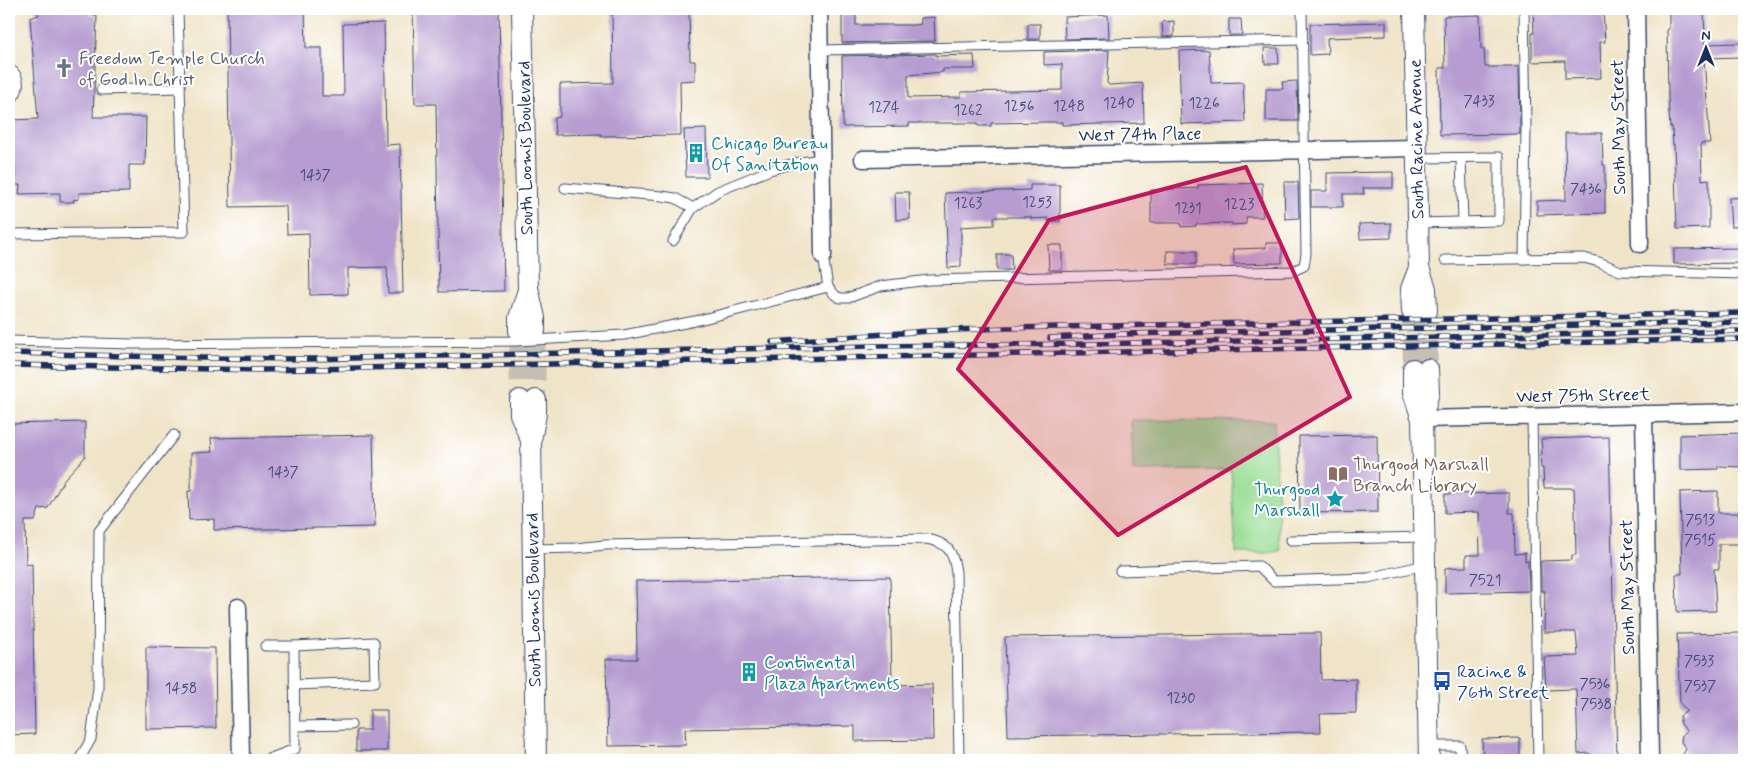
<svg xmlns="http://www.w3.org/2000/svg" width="1753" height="769" font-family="Mynerve,sans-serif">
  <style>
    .green { fill: #9bde96; stroke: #5b867a }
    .building { fill: #b69cd0 }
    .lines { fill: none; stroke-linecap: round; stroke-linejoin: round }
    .tertiary-tunnel { stroke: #c5c0b3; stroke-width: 20; stroke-dasharray: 20 10; stroke-linecap: butt }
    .service-casing { stroke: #3b4a6e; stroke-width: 11 }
    .minor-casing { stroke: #3b4a6e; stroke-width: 19 }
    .tertiary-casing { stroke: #3b4a6e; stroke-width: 22 }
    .service { stroke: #fff; stroke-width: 9 }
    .minor { stroke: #fff; stroke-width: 16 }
    .tertiary { stroke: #fff; stroke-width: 20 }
    .rail-casing { stroke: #1b2f5e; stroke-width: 5.5 }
    .rail { stroke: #fff; stroke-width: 4; stroke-dasharray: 11; stroke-linecap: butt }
    .marked { fill: #c2185b; fill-opacity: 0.2; stroke: #c2185b; stroke-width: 4; stroke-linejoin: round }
    .labels { text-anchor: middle; stroke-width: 4; stroke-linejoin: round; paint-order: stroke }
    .number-label { font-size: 15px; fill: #424a7a }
    .worship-label { font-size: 18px; fill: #5b616d; stroke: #fff; text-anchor: start }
    .street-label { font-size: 18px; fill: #1b2f5e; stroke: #fff }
    .culture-label { font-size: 18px; fill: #0d838f; stroke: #fff; text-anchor: start }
    .education-label { font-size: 18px; fill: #785e54; stroke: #fff; text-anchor: start }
    .transit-label { font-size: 18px; fill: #164399; stroke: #fff; text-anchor: start }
  </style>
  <rect width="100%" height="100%" fill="#fff"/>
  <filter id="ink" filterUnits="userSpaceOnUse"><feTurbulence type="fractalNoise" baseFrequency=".02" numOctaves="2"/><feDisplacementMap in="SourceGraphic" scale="10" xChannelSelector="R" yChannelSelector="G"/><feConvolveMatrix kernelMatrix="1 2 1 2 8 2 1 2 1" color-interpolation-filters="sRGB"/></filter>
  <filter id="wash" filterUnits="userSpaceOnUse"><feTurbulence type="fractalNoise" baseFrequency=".0096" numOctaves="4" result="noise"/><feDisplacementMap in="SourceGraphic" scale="20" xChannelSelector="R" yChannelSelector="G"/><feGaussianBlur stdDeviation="1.12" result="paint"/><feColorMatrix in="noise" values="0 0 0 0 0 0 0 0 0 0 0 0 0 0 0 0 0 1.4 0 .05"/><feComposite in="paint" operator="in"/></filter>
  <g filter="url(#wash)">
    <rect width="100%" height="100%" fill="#f0e4c8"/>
    <polygon class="green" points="1131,420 1274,421 1280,551 1268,553 1236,553 1231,470 1133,471"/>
    <g id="blocks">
      <g class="building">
        <polygon points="34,9 92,9 90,14 97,16 93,117 146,117 145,165 129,165 129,192 79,193 79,199 73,200 74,202 60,202 60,193 19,194 20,185 15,185 15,166 9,166 9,120 38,119 30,18 39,15"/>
        <polygon points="227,9 305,9 306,48 322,48 322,96 344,96 343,24 384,23 386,145 400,144 403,293 388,293 387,267 348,268 348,294 310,295 309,233 287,234 286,206 230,207"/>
        <polygon points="413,9 499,9 504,291 439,292 436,104 415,104"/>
        <polygon points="612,9 689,9 690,61 695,61 695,80 680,81 681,135 601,136 601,134 555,135 554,118 560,117 560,84 613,83"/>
        <polygon points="1533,9 1603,9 1605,42 1600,42 1601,78 1565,79 1565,61 1532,62 1532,33 1534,33"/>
        <polygon points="1669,9 1704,9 1705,44 1740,43 1740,57 1704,58 1710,143 1701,143 1702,180 1709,179 1709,228 1677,229 1674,144 1673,145 1672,127 1670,127 1668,98 1667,29 1669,29"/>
        <polygon points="842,15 856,15 856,25 915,25 921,24 920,18 934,17 935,41 842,43"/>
        <polygon points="1108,15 1109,38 1065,39 1064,17"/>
        <polygon points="1480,15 1481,49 1484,49 1485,67 1519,67 1520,134 1440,135 1439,68 1445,68 1444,16"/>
        <polygon points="1229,19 1241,19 1242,35 1229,35"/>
        <polygon points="1174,21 1174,36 1163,37 1162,22"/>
        <polygon points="1386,22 1386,36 1327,38 1328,54 1310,55 1310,24"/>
        <rect x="1028" y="24" width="12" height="15"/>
        <polygon points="1264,48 1278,48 1279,64 1265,64"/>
        <polygon points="1109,50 1107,83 1109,85 1143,83 1144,123 1062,125 1062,122 1046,122 991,123 991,126 978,126 978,123 909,123 909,126 843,127 842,56 936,54 936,56 974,55 975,69 943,69 943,72 908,75 908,98 961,97 961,92 1062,90 1062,64 1044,65 1044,52"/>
        <polygon points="1209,50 1211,83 1243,82 1245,122 1181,124 1179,51"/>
        <polygon points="1297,81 1298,121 1266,121 1266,89 1283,89 1282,82"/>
        <polygon points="706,129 707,177 686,177 684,130"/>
        <polygon points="1565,133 1602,133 1603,165 1605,165 1605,213 1537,215 1537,201 1566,200"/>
        <polygon points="1393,172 1393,188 1363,188 1364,194 1343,194 1343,207 1311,207 1311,191 1327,191 1327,173"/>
        <polygon points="1284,182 1298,182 1299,218 1285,219"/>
        <polygon points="1262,183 1263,217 1246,217 1246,224 1232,225 1232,223 1196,224 1196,226 1181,227 1181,223 1151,223 1151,190 1198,188 1198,185"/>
        <polygon points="1030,185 1060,185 1060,221 1048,221 1048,218 1031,219 1031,217 994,217 994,225 961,227 961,267 948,268 945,193 1030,190"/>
        <polygon points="895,192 909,192 910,219 896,220"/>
        <polygon points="1744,197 1744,226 1731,227 1729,198"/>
        <polygon points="1391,223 1391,238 1360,239 1359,224"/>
        <polygon points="1266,243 1282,243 1282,263 1234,264 1233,249 1266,248"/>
        <polygon points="1048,245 1062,245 1062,270 1049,270"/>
        <polygon points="1744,248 1744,263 1674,264 1674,249"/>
        <rect x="1167" y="251" width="29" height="13"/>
        <polygon points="997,254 1011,254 1012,270 997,270"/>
        <polygon points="85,422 85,457 65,478 48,508 39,509 35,521 25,521 26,565 32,564 35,734 9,735 9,424"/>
        <polygon points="1744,433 1744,467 1718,466 1718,469 1680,470 1680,435"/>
        <polygon points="373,435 375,527 214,530 214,519 189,520 188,491 191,491 191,453 212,452 211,438"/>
        <polygon points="1377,435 1378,512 1300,513 1299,436"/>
        <polygon points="1609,437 1617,760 1589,760 1589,753 1578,754 1576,689 1546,690 1544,657 1578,656 1576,632 1544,632 1545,591 1541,591 1541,561 1572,560 1572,555 1576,555 1575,510 1574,488 1544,488 1543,468 1541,468 1540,454 1542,454 1541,439"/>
        <polygon points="1718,491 1718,513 1744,513 1744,544 1719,544 1719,569 1714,569 1716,611 1677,612 1676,574 1682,574 1680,492"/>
        <polygon points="1509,493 1509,513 1514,513 1515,554 1525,553 1525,561 1528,561 1529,591 1445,593 1445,568 1466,567 1466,555 1480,555 1479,512 1445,513 1445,494"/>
        <polygon points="890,577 892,685 932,684 933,740 855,741 855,726 685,729 686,745 608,746 606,659 637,659 636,581"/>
        <polygon points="1320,633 1321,680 1356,679 1356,713 1320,714 1321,732 1008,736 1005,637"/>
        <polygon points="1744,633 1744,760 1680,760 1686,749 1681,742 1682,735 1687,732 1680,722 1680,716 1687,711 1680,703 1677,634"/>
        <polygon points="146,647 215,648 216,728 146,729"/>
        <polygon points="370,710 387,710 387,751 356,751 356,730 370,730"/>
        <polygon points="1520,738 1520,760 1483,760 1482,739"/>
      </g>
    </g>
  </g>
  <g filter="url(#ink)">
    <use href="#blocks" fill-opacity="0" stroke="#3b4a6e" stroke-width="1"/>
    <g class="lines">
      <g class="tertiary-tunnel">
        <polyline points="1412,311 1413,369"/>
        <polyline points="1427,311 1428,369"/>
        <polyline points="519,331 520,400"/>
        <polyline points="535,331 536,400"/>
      </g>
      <g class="service-casing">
        <g id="service">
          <polyline points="1524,9 1526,127 1524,259"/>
          <polyline points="820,50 1303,40"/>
          <path d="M9,68C22,77 21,92 9,101"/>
          <polyline points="101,90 180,88"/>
          <polyline points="1417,158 1499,157 1499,221 1418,223"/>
          <polyline points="1461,158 1463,222"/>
          <polyline points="565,188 662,196 675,198 693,208"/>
          <polyline points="9,234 184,232 178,9"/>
          <polyline points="673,241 693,208 718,191 770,170 795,163 821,159"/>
          <polyline points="823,256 828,287 835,295 840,298 848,298 881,286 929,280 1293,271 1304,266 1306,254 1302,9"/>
          <polyline points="1445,260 1584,258 1599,262 1620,271 1744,274"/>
          <polyline points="9,341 135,344 516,341 624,335 695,321 828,287"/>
          <polyline points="1532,416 1538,760"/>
          <polyline points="1291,540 1425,537"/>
          <path d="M533,549L576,548L605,545L927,539C948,543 953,551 956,572L959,760"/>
          <polyline points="1120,571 1259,566 1274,581 1368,578 1425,565"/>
          <polyline points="265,646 294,646 295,749 266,760"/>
          <polyline points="294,646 374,642 375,682 294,685"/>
          <polyline points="296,726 351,725"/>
          <polyline points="1429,746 1460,746 1461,760"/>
          <polyline points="79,760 91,739 98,688 99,531 174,435"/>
        </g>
      </g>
      <g class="minor-casing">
        <g id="minor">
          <polyline points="819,9 823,256"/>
          <polyline points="1636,9 1640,244"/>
          <polyline points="863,159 1417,148"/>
          <polyline points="1644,414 1650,760"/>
          <polyline points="1422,419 1744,412"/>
          <polyline points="238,607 241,760"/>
        </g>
      </g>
      <g class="tertiary-casing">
        <g id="tertiary">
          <polyline points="522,9 528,288 535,318 535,331"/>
          <polyline points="1414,9 1419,268 1426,289 1427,311"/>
          <polyline points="1412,311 1411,289 1419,268"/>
          <polyline points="519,331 519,318 528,290"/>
          <polyline points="1413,369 1413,392 1422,419"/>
          <polyline points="1428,369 1429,392 1422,419 1429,760"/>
          <polyline points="520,400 520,414 531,440"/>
          <polyline points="536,760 531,440 536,414 536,400"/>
        </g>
      </g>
      <use href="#service" class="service"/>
      <use href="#minor" class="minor"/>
      <use href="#tertiary" class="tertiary"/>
      <g class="rail-casing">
        <g id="rail">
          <polyline points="1050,338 1123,334 1744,322"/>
          <polyline points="772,342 929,331 1007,328 1744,313"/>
          <polyline points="9,353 203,358 311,359 872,346 1086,344 1744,331"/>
          <polyline points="9,365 263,370 1744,339"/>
        </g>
      </g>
      <use href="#rail" class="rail"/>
    </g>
  </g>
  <path class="marked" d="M1246,167L1350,397L1118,535L958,369L1049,220Z"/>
  <defs>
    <g id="church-bare" transform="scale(1.5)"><path d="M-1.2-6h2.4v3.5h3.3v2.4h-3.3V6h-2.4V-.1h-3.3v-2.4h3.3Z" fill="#6b7280" stroke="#fff" stroke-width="2.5" paint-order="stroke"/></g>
    <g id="building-bare" transform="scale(1.5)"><path d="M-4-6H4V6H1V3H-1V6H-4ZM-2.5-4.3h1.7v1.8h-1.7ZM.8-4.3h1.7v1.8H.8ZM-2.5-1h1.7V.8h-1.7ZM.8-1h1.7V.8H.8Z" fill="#0f9aa8" stroke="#fff" stroke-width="2.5" paint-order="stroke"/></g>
    <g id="library-bare" transform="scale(1.5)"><path d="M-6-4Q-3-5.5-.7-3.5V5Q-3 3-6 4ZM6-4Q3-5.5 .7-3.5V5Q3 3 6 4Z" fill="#8d6e63" stroke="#fff" stroke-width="2.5" paint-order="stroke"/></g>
    <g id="sight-bare" transform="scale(1.5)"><path d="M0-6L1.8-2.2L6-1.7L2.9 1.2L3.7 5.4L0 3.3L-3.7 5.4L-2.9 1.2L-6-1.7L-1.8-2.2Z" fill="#0f9aa8" stroke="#fff" stroke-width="2.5" paint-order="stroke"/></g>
    <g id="bus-bare" transform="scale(1.5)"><path d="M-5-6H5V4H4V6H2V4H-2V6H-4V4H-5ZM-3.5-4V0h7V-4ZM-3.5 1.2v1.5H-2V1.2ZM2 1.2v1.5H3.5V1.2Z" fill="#1a4fb4" stroke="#fff" stroke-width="2.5" paint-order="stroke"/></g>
  </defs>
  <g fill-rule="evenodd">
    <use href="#church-bare" x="64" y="68"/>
    <use href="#building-bare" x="696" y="153"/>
    <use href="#library-bare" x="1338" y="474"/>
    <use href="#sight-bare" x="1335" y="499"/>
    <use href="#building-bare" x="749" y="672"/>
    <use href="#bus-bare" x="1442" y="681"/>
  </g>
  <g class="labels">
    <g class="number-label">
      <text x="1479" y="106">7433</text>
      <text x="1119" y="108">1240</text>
      <text x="1204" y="108">1226</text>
      <text x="1019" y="111">1256</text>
      <text x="1069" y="111">1248</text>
      <text x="884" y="112">1274</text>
      <text x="968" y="115">1262</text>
      <text x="315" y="180">1437</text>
      <text x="1586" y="194">7436</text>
      <text x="1037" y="207">1253</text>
      <text x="968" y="208">1263</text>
      <text x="1239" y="209">1223</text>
      <text x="1188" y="213">1231</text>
      <text x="283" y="477">1437</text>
      <text x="1700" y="525">7513</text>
      <text x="1700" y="545">7515</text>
      <text x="1485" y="585">7521</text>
      <text x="1699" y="666">7533</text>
      <text x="1595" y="689">7536</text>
      <text x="1700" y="691">7537</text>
      <text x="181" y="693">1458</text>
      <text x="1181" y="703">1230</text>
      <text x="1596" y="709">7538</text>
    </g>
    <g class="worship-label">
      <text x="79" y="64">Freedom Temple Church<tspan x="79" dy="21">of God In Christ</tspan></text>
    </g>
    <g class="street-label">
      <text transform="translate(1618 127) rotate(-91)" y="6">South May Street</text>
      <text transform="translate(1140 134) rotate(-1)" y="6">West 74th Place</text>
      <text transform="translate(1416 139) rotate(-91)" y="6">South Racine Avenue</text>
      <text transform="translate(525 148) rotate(-91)" y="6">South Loomis Boulevard</text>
      <text transform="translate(1583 395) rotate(-1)" y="6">West 75th Street</text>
      <text transform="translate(1627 587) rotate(-91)" y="6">South May Street</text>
      <text transform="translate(533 600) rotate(-91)" y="6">South Loomis Boulevard</text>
    </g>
    <g class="culture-label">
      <text x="711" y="149">Chicago Bureau<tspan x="711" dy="21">Of Sanitation</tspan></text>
      <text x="1320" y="495" text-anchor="end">Thurgood<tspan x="1320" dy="21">Marshall</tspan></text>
      <text x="764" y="668">Continental<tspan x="764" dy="21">Plaza Apartments</tspan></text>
    </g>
    <g class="education-label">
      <text x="1353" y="470">Thurgood Marshall<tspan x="1353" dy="21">Branch Library</tspan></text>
    </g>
    <g class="transit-label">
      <text x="1457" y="677">Racine &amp;<tspan x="1457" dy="21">76th Street</tspan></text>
    </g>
  </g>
  <rect width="1753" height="769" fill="none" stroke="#fff" stroke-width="30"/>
  <g transform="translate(1706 48)" stroke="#ffffff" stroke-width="4" paint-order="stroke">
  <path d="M0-4L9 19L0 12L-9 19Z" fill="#1b2f5e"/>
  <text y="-8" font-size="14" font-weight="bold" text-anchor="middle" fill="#1b2f5e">N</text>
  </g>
</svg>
